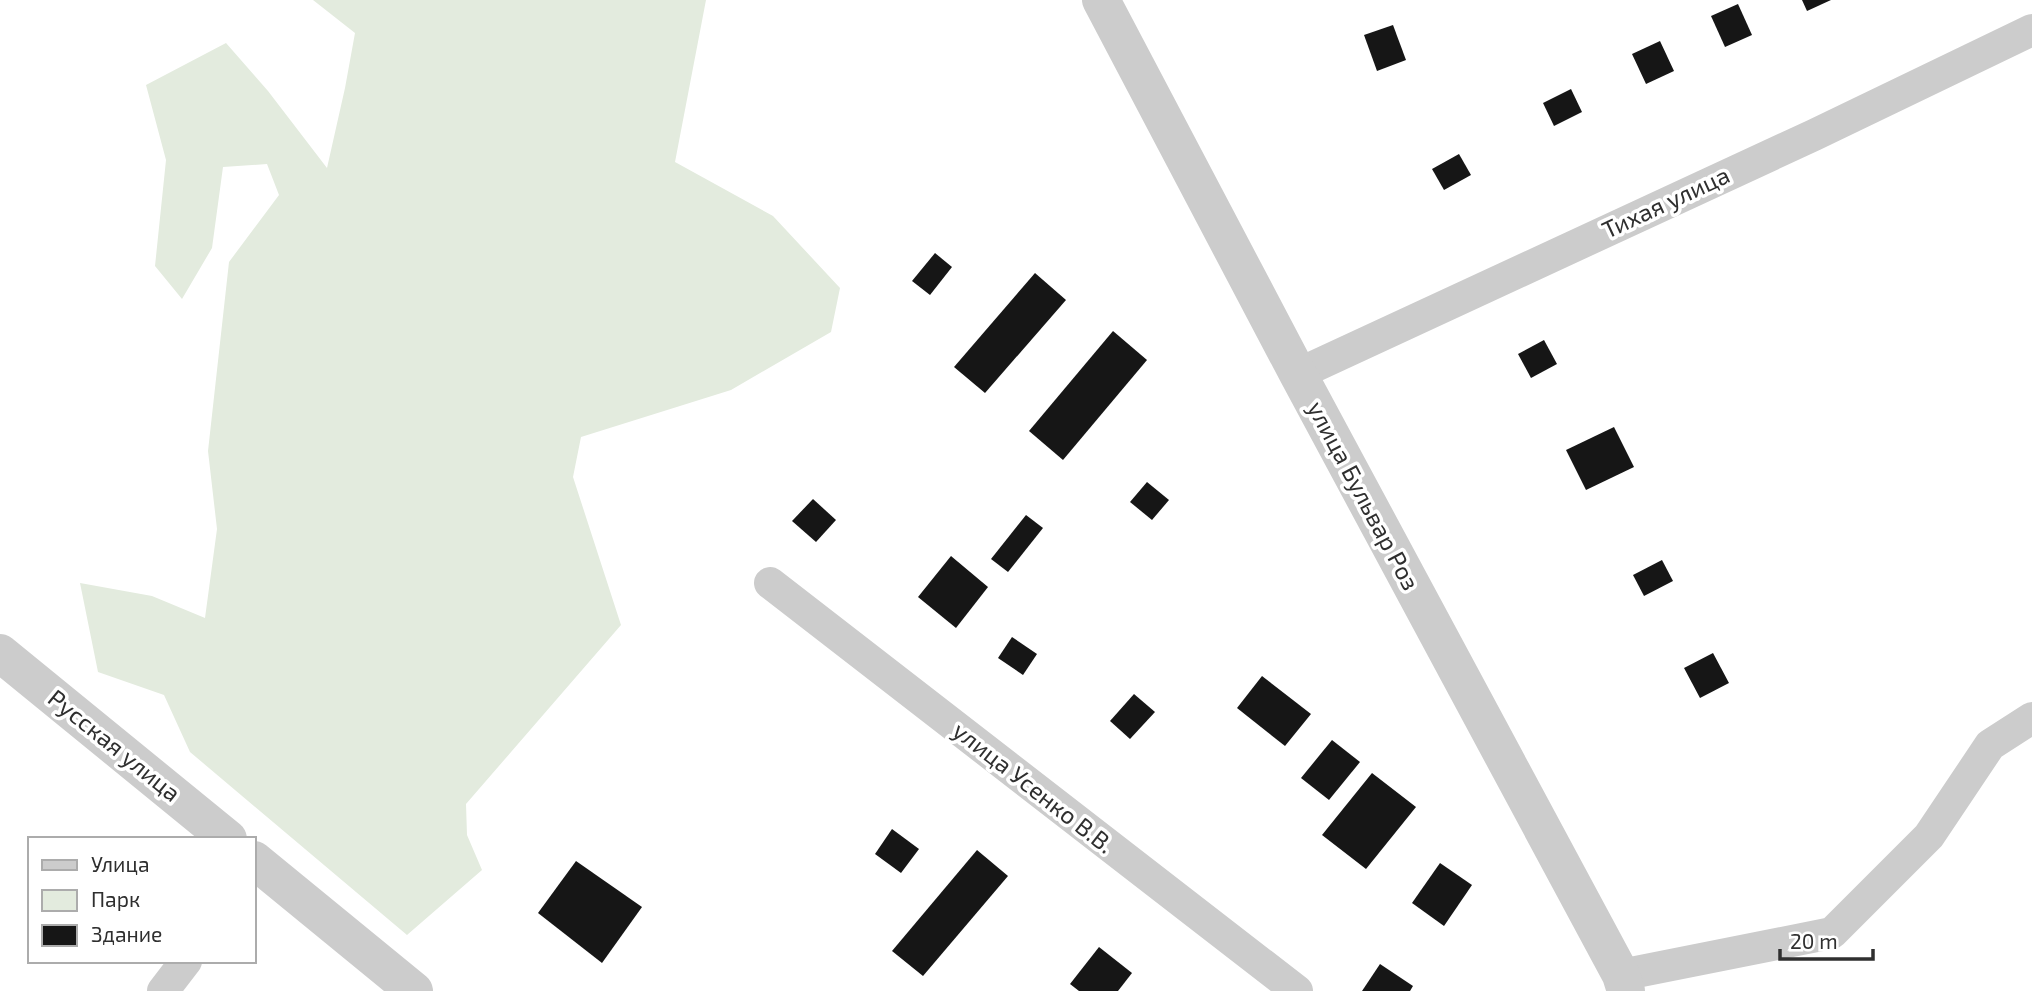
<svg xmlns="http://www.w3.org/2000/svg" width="2032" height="991" font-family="'Exo 2',sans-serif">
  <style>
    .green { fill: #e3ebde }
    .building { fill: #161616 }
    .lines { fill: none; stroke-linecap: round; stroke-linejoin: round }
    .minor { stroke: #ccc; stroke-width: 32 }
    .tertiary { stroke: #ccc; stroke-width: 38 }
    .labels { text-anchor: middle; stroke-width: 7; stroke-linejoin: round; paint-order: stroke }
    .street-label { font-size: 24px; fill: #2f2f2f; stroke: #fff }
  </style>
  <rect width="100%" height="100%" fill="#fff"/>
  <polygon class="green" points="313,0 706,0 675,162 773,216 840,288 831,332 731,390 581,437 573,477 621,625 466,804 467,835 482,870 407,935 190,752 164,695 98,672 80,583 152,596 205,618 217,529 208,451 229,262 279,195 267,164 223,167 212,248 182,299 155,266 166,160 146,85 226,43 268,91 327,168 345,88 355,33"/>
  <g class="building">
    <polygon points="1802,0 1831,0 1807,11"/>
    <polygon points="1738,4 1752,35 1725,47 1711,16"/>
    <polygon points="1393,25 1406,60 1377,71 1364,35"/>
    <polygon points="1660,41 1674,71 1646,84 1632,54"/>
    <polygon points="1571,89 1582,112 1554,126 1543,103"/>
    <polygon points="1459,154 1471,175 1444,190 1432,169"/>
    <polygon points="935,253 952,267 930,295 912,281"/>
    <polygon points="1035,273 1066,300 985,393 954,367"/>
    <polygon points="1113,331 1147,360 1063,460 1029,431"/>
    <polygon points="1544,340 1557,364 1531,378 1518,354"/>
    <polygon points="1614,427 1634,467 1586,490 1566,450"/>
    <polygon points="1147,482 1169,500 1152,520 1130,502"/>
    <polygon points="813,499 836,520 816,542 792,521"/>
    <polygon points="1026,515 1043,528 1008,572 991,559"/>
    <polygon points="951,556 988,587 956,628 918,597"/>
    <polygon points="1662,560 1673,581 1644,596 1633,575"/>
    <polygon points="1012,637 1037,654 1023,675 998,658"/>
    <polygon points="1713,653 1729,683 1700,698 1684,668"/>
    <polygon points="1262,676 1311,714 1285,746 1237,708"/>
    <polygon points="1134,694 1155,712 1130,739 1110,721"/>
    <polygon points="1332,740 1360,762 1329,800 1301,778"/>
    <polygon points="1372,773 1416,807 1366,869 1322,835"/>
    <polygon points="892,829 919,849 901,873 875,854"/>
    <polygon points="977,850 1008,876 923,976 892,951"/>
    <polygon points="576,861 642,907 602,963 538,913"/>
    <polygon points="1440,863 1472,885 1444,926 1412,903"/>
    <polygon points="1099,947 1132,973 1118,991 1079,991 1070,984"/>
    <polygon points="1380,964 1413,986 1410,991 1362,991"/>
  </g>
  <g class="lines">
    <g class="minor">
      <polyline points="1298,374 1814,135 2032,30"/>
      <polyline points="770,583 1297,991"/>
      <polyline points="1621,975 1832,933 1929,836 1990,745 2032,718"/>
      <polyline points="163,991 186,961"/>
    </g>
    <g class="tertiary">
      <polyline points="1101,0 1298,374 1621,975 1626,991"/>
      <polyline points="0,653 228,839"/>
      <polyline points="254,860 414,991"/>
    </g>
  </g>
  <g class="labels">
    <g class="street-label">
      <text transform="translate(1666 203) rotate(-25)" y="8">Тихая улица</text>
      <text transform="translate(1363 496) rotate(62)" y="8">улица Бульвар Роз</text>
      <text transform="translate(114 746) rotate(39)" y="8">Русская улица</text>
      <text transform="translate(1033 788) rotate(38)" y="8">улица Усенко В.В.</text>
    </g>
  </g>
  <rect x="28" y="837" width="228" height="126" fill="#ffffff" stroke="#acacac" stroke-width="2"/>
  <rect x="42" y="860" width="35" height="10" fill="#cccccc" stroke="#acacac" stroke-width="2"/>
  <text x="91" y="872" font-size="21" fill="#2f2f2f">Улица</text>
  <rect x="42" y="890" width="35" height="21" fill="#e3ebde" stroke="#acacac" stroke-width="2"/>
  <text x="91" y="907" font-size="21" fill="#2f2f2f">Парк</text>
  <rect x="42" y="925" width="35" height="21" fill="#161616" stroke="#acacac" stroke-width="2"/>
  <text x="91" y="942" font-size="21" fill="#2f2f2f">Здание</text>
  <path d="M1780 949v10h93v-10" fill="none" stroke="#2f2f2f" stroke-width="3.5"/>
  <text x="1790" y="949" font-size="21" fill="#2f2f2f" stroke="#ffffff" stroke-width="5" paint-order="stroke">20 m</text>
</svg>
